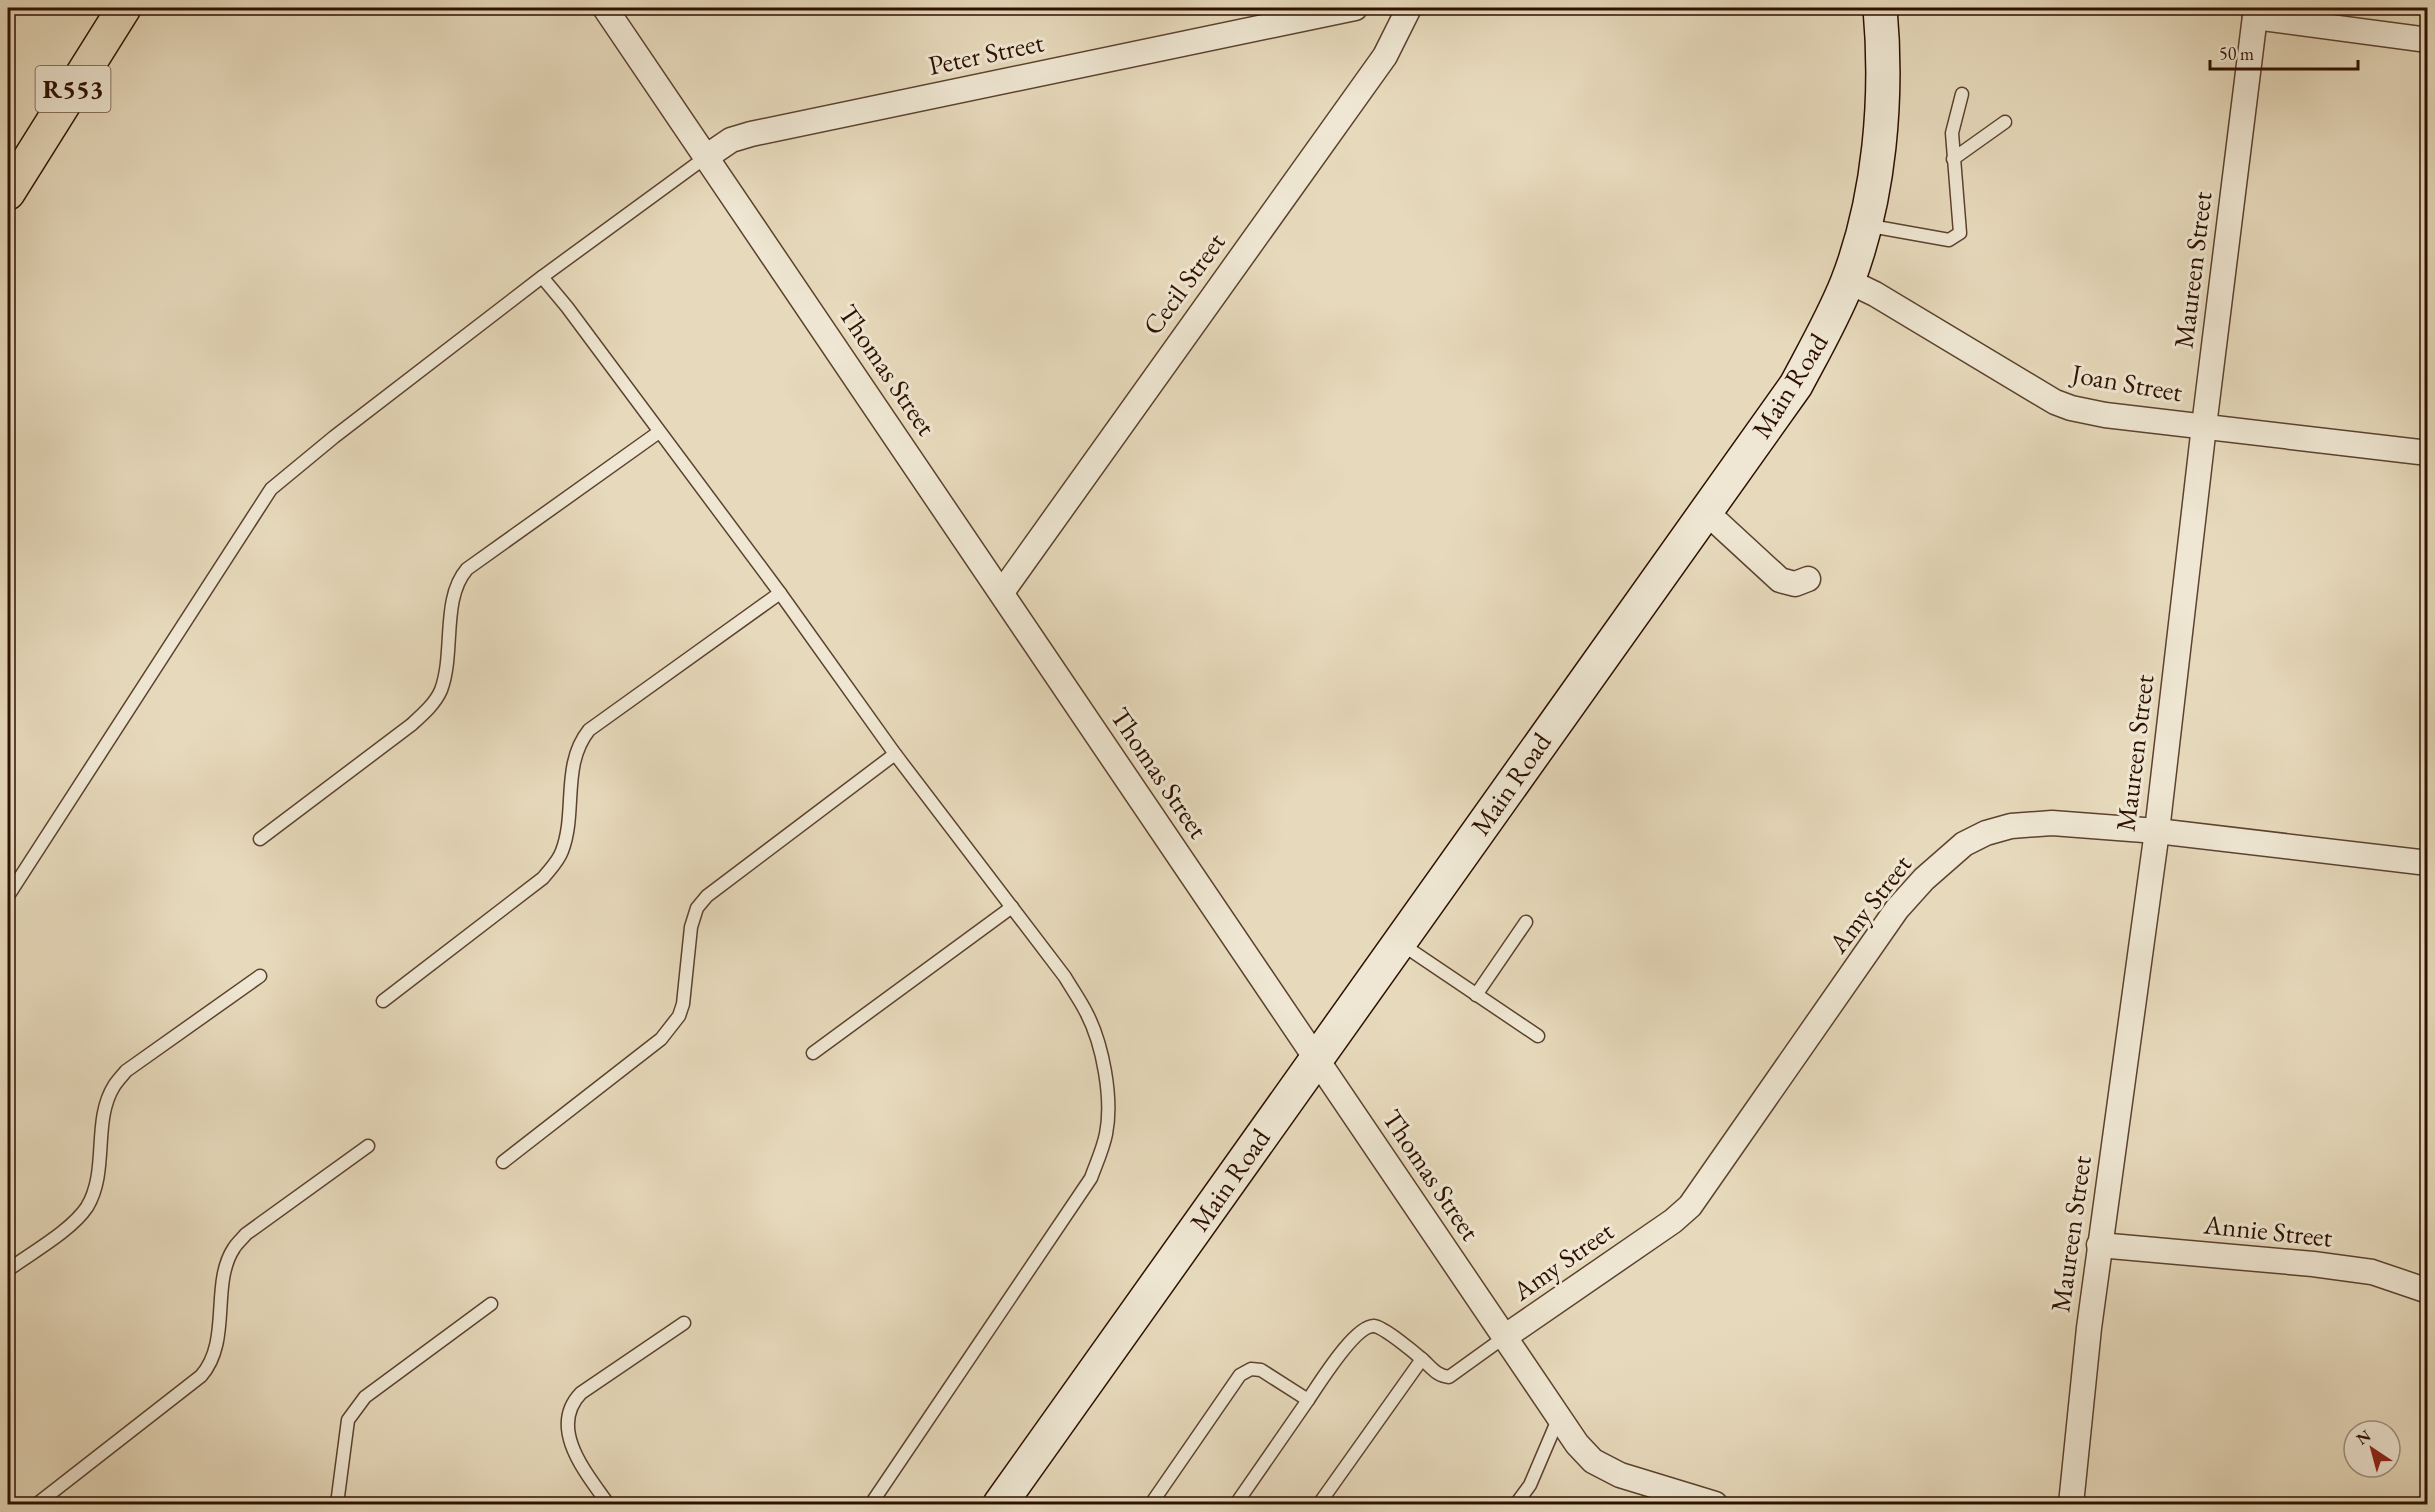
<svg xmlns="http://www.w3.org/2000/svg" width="2435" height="1512" font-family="'EB Garamond',serif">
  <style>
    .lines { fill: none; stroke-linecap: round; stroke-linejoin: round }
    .service-casing { stroke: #5c422f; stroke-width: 15 }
    .minor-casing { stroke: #5c422f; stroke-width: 27 }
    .secondary-casing { stroke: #2e1000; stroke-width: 36 }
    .primary-casing { stroke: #2e1000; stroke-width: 36 }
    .service { stroke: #efe7d3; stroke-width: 12 }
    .minor { stroke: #efe7d3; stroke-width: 24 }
    .secondary { stroke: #efe7d3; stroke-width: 33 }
    .primary { stroke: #e7dabc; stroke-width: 33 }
    .labels { text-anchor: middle; stroke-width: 6; stroke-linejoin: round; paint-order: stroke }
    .shield { fill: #efe7d3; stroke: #68503f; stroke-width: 1.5 }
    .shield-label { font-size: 26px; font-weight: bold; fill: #2e1000 }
    .street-label { font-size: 27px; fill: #2e1000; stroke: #efe7d3 }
  </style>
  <rect width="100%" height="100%" fill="#e7dabc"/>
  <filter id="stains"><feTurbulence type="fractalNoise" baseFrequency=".00333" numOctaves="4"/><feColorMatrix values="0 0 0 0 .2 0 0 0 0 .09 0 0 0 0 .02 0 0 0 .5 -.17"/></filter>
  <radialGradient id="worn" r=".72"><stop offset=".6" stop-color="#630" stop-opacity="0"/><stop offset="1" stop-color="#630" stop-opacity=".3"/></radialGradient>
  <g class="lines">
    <g class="service-casing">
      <g id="service">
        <polyline points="1953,159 2005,122"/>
        <polyline points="1865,225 1949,240 1960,233 1952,133 1962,94"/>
        <polyline points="542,277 706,157"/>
        <path d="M260,839L411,725C422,715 435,704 441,690C455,653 441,599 467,569L659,432"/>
        <path d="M8,896L271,489L334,437L542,277L567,307L780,593L895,754L1065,977C1072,989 1080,1000 1086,1012C1103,1044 1113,1099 1106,1134C1103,1149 1096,1164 1091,1178L871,1504"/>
        <polyline points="1400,943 1538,1036"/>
        <polyline points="1476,995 1526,922"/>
        <path d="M383,1001L543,878C550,869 558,862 562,851C577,812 561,765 589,730L780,593"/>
        <polyline points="813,1053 1012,907"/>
        <polyline points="503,1162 661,1039 679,1016 683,1004 691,927 697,908 707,896 895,754"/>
        <path d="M8,1270C31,1253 71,1231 87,1207C109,1171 92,1121 114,1086C117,1081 122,1076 126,1071L260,976"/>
        <path d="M37,1504L201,1376C232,1341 210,1284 234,1248C237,1243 242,1239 246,1234L368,1146"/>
        <polyline points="337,1504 348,1420 365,1397 491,1304"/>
        <path d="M608,1504C587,1474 547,1428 581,1393L684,1323"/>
        <path d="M1151,1504L1240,1375L1251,1369L1261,1370L1308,1400C1319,1384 1355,1325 1374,1326C1384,1327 1415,1353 1423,1360C1432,1368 1437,1376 1449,1377L1506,1336"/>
        <polyline points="1236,1504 1308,1400"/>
        <polyline points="1319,1504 1422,1359"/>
        <polyline points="1516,1504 1530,1485 1559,1417"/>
      </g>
    </g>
    <g class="minor-casing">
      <g id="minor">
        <polyline points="605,8 1577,1444 1593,1461 1620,1475 1715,1504"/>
        <polyline points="2255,17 2428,40"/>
        <polyline points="706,157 731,140 751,134 1355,8"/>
        <polyline points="1848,281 1875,294 2055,402 2071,408 2105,415 2428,453"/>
        <polyline points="1705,511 1780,580 1795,584 1808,579"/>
        <polyline points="1002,592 1385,56 1409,8"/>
        <polyline points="2099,1245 2313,1264 2372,1272 2428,1291"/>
        <polyline points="1506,1336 1673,1221 1690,1206 1897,909 1924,879 1964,844 1986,833 2011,826 2052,823 2157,831 2428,863"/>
        <polyline points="2071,1504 2089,1328 2157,831 2204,426 2256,8"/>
      </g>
    </g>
    <g class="secondary-casing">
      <path id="secondary" d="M1000,1504L1796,385C1814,351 1833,318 1847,283C1880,198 1888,97 1880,8"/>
    </g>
    <g class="primary-casing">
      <polyline id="primary" points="8,193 124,8"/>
    </g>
    <use href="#service" class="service"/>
    <use href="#minor" class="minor"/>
    <use href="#secondary" class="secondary"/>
    <use href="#primary" class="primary"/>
  </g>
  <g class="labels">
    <rect class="shield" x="35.5" y="66" width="75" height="46" rx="4.5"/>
    <g class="shield-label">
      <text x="73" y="98">R553</text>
    </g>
    <g class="street-label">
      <text transform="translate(986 54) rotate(-12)" y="9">Peter Street</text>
      <text transform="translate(2193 270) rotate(-83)" y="9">Maureen Street</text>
      <text transform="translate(1184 284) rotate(-54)" y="9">Cecil Street</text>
      <text transform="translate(887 370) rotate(56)" y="9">Thomas Street</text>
      <text transform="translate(2127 383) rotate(10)" y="9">Joan Street</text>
      <text transform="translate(1790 386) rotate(-58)" y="9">Main Road</text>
      <text transform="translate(2135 753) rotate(-83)" y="9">Maureen Street</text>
      <text transform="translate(1159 773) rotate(56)" y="9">Thomas Street</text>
      <text transform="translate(1511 784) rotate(-55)" y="9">Main Road</text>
      <text transform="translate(1870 904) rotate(-52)" y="9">Amy Street</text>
      <text transform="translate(1431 1175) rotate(56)" y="9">Thomas Street</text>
      <text transform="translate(1230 1180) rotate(-55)" y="9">Main Road</text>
      <text transform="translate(2268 1231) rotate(6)" y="9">Annie Street</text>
      <text transform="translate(2071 1234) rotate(-82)" y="9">Maureen Street</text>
      <text transform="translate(1563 1261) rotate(-35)" y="9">Amy Street</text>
    </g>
  </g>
  <rect width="2435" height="1512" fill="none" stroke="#e7dabc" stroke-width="30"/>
  <rect x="9" y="9" width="2417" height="1494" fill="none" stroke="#2e1000" stroke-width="3"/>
  <rect x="15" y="15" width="2405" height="1482" fill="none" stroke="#2e1000" stroke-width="1.5"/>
  <g transform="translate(2372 1449) rotate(324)"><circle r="28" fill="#efe7d3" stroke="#a2917f" stroke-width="1.5"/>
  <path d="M0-4.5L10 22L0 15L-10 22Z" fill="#8f2418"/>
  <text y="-9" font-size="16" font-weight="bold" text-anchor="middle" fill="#2e1000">N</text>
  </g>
  <path d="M2210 60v9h148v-9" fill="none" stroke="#2e1000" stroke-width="3"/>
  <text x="2219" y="60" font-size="18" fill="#2e1000" stroke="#efe7d3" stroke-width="4.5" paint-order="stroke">50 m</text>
  <rect width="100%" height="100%" filter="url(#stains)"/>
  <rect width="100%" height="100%" fill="url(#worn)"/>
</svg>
